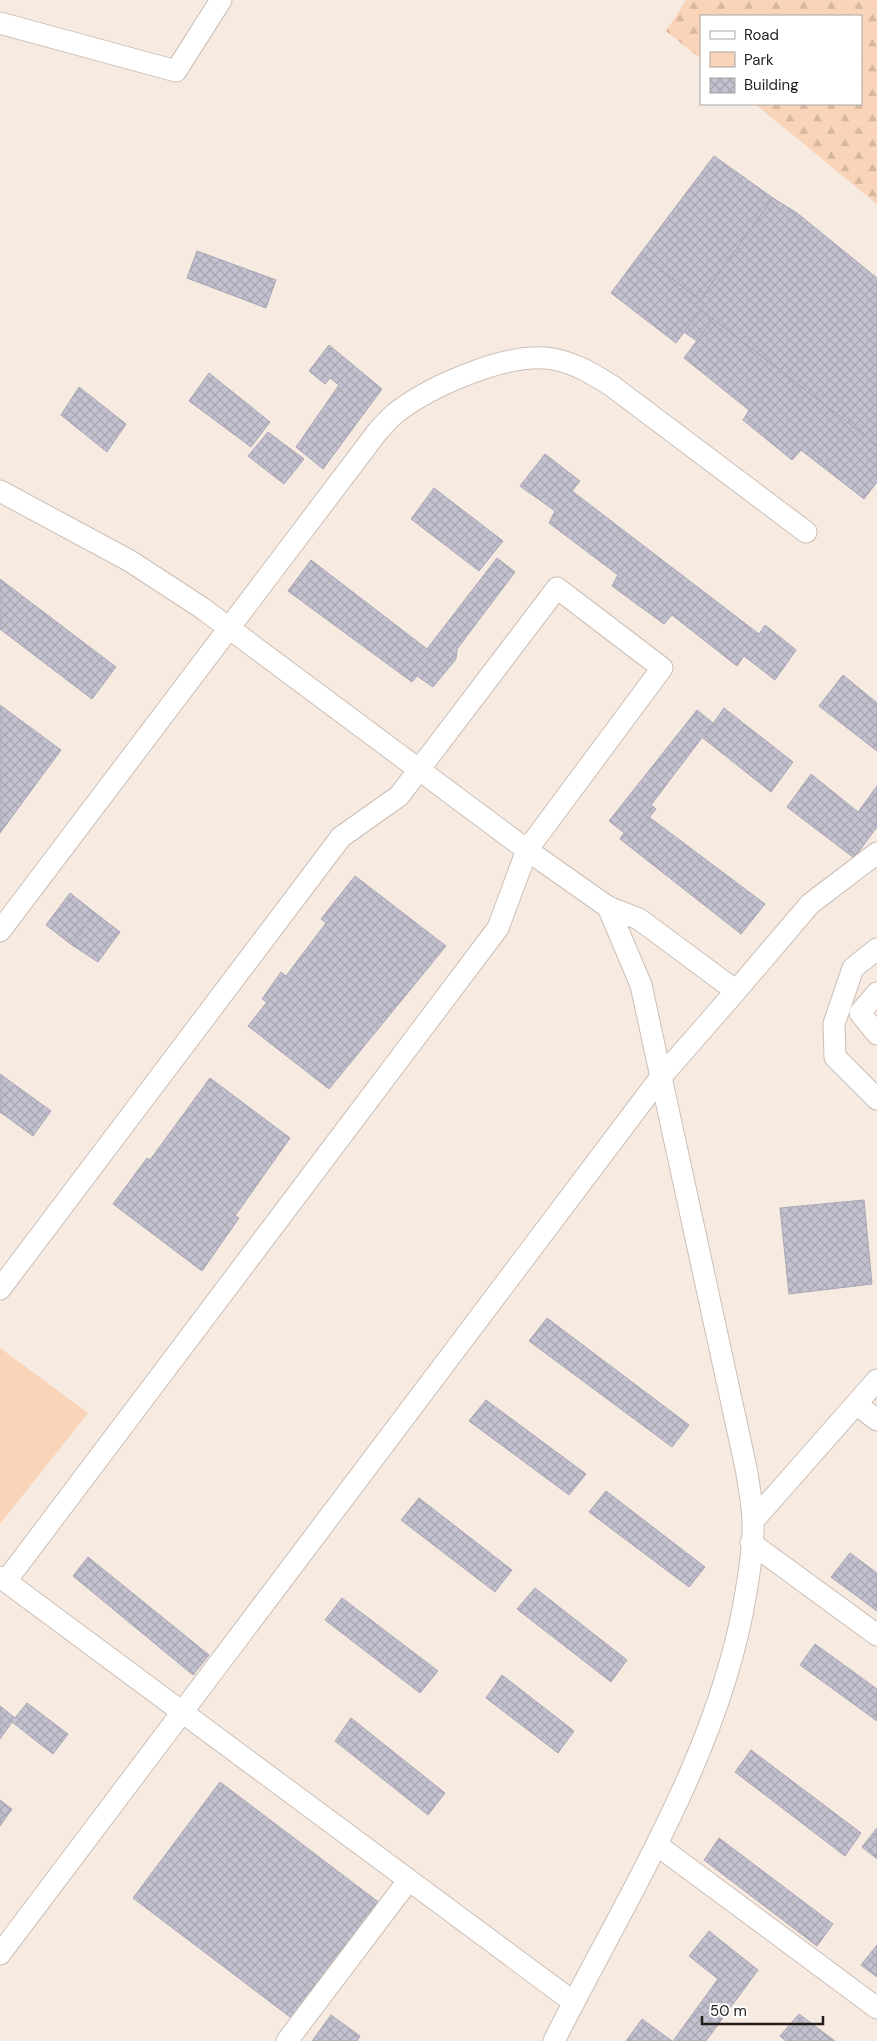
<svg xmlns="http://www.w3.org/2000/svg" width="877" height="2041" font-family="'DM Sans',sans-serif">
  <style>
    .forest { fill: url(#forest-firs) }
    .green { fill: #f9d4b9 }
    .building { fill: url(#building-cross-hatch); stroke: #a9a8b5 }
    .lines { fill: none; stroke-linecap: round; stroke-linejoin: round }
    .minor-casing { stroke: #ccbfb6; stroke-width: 23 }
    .minor { stroke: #fff; stroke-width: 21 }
  </style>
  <defs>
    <pattern id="forest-firs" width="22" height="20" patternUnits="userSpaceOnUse" patternTransform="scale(1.25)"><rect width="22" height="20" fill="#f9d4b9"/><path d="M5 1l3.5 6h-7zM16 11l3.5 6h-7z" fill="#d5b69e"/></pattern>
    <pattern id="building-cross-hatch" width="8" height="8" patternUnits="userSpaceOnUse" patternTransform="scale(1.25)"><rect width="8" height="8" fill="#c3c1cf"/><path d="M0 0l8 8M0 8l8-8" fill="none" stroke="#a7a5b1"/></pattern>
  </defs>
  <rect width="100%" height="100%" fill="#f7eae0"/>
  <polygon class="forest" points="686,0 877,0 877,204 755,104 861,104 861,16 701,16 701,59 666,31"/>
  <polygon class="green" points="0,1348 88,1413 0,1524"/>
  <g class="building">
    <polygon points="714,156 773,198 700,300 640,254"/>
    <polygon points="773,198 797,213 877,278 877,445 701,310 700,300"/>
    <polygon points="197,251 276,280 266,308 187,278"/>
    <polygon points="640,254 705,304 676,343 611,293"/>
    <polygon points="701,310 713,319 697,341 684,332"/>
    <polygon points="713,319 877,445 877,482 864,499 801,450 792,460 743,420 749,410 684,358"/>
    <polygon points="329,345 382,389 323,469 296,447 339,385 330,378 325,384 309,371"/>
    <polygon points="209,373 270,422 251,447 189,401"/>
    <polygon points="79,387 126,424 107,452 61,415"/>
    <polygon points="268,432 304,459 284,484 248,456"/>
    <polygon points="545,454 580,481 572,491 759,634 765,625 796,650 775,680 744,656 737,666 672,615 664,624 612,586 618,575 549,523 555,511 520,486"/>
    <polygon points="434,488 503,541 479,571 411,519"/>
    <polygon points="497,558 515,572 457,649 456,659 433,687 417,676 412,682 288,591 311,560 427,649"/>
    <polygon points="0,579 116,667 92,699 0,629"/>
    <polygon points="843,675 877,703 877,751 819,706"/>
    <polygon points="0,705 61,750 0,833"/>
    <polygon points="724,708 793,762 771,792 703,738"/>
    <polygon points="697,710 713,723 651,805 656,809 632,839 609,821"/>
    <polygon points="811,774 858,812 877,786 877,827 854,858 787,807"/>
    <polygon points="649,817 765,904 741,934 620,839 624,833 632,839"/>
    <polygon points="355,876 446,946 329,1089 248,1026 267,1002 262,999 281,972 286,976 326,923 321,919"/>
    <polygon points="70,893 94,912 72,945 46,925"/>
    <polygon points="94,912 120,932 98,962 72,945"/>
    <polygon points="0,1074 51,1111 33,1136 0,1112"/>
    <polygon points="210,1078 290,1138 235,1216 239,1218 202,1271 113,1204 147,1158 150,1160"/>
    <polygon points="864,1200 872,1284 789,1294 780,1208"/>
    <polygon points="547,1318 689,1425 672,1447 529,1341"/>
    <polygon points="486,1400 586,1474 569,1495 469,1421"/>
    <polygon points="606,1491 705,1567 689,1587 589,1512"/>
    <polygon points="419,1498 512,1570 495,1592 401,1520"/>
    <polygon points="850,1553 877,1573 877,1611 831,1577"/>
    <polygon points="88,1557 209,1655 193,1675 73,1576"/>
    <polygon points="535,1588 627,1660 611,1682 517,1609"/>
    <polygon points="342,1598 438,1671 420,1693 325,1620"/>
    <polygon points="815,1644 877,1689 877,1721 800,1665"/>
    <polygon points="502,1675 574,1731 558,1753 486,1698"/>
    <polygon points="27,1703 68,1734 53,1754 12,1722 0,1739 0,1706 15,1718"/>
    <polygon points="351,1718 445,1793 428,1815 335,1741"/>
    <polygon points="751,1750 861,1833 845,1856 735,1772"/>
    <polygon points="220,1782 381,1904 294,2020 133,1898"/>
    <polygon points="0,1800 12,1809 0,1826"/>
    <polygon points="877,1828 877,1859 862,1847"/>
    <polygon points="719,1838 833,1924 817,1946 704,1860"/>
    <polygon points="709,1931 758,1970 706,2041 673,2041 718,1979 689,1956"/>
    <polygon points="877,1945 877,1977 861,1965"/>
    <polygon points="799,2014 835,2041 786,2041 780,2036"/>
    <polygon points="331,2015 360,2036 357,2041 312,2041"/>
    <polygon points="642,2019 672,2041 626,2041"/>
  </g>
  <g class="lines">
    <g class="minor-casing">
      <g id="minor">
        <polyline points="0,23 176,71 221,0"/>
        <path d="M0,491L130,561L202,608L527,850L608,907L641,985L746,1468C749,1485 752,1503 753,1520C754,1544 750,1569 746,1592C721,1751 625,1899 554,2041"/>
        <polyline points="608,907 639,919 736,991 810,904 877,853"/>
        <path d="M0,931L378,431C384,425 390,417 397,412C431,386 509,351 553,359C575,363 593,374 612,386L806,532"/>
        <polyline points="877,949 853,968 834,1024 835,1057 877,1099"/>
        <polyline points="877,993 860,1013 877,1034"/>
        <polyline points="0,1289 341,837 399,796 557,588 662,668 527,850 498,928 6,1581"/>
        <polyline points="856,1404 877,1420"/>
        <polyline points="753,1521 877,1380"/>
        <polyline points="751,1543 877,1635"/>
        <polyline points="0,1577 572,2001"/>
        <polyline points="657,1845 877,2008"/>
        <polyline points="0,1954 660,1078 736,991"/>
        <polyline points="287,2041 408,1881"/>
      </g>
    </g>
    <use href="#minor" class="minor"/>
  </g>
  <rect x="700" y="15" width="162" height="90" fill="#ffffff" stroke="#a7a5a4"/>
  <rect x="710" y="31" width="25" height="8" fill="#ffffff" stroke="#a7a5a4"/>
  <text x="744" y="40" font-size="15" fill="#231e1b">Road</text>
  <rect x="710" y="52" width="25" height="15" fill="#f9d4b9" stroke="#a7a5a4"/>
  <text x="744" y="65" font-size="15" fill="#231e1b">Park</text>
  <rect x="710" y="78" width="25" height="15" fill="url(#building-cross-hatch)" stroke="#a7a5a4"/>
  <text x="744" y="90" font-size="15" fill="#231e1b">Building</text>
  <path d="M702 2016v8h121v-8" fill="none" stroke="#231e1b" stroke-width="2.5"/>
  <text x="710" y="2016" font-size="15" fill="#231e1b" stroke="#ffffff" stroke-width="4" paint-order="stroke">50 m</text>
</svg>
